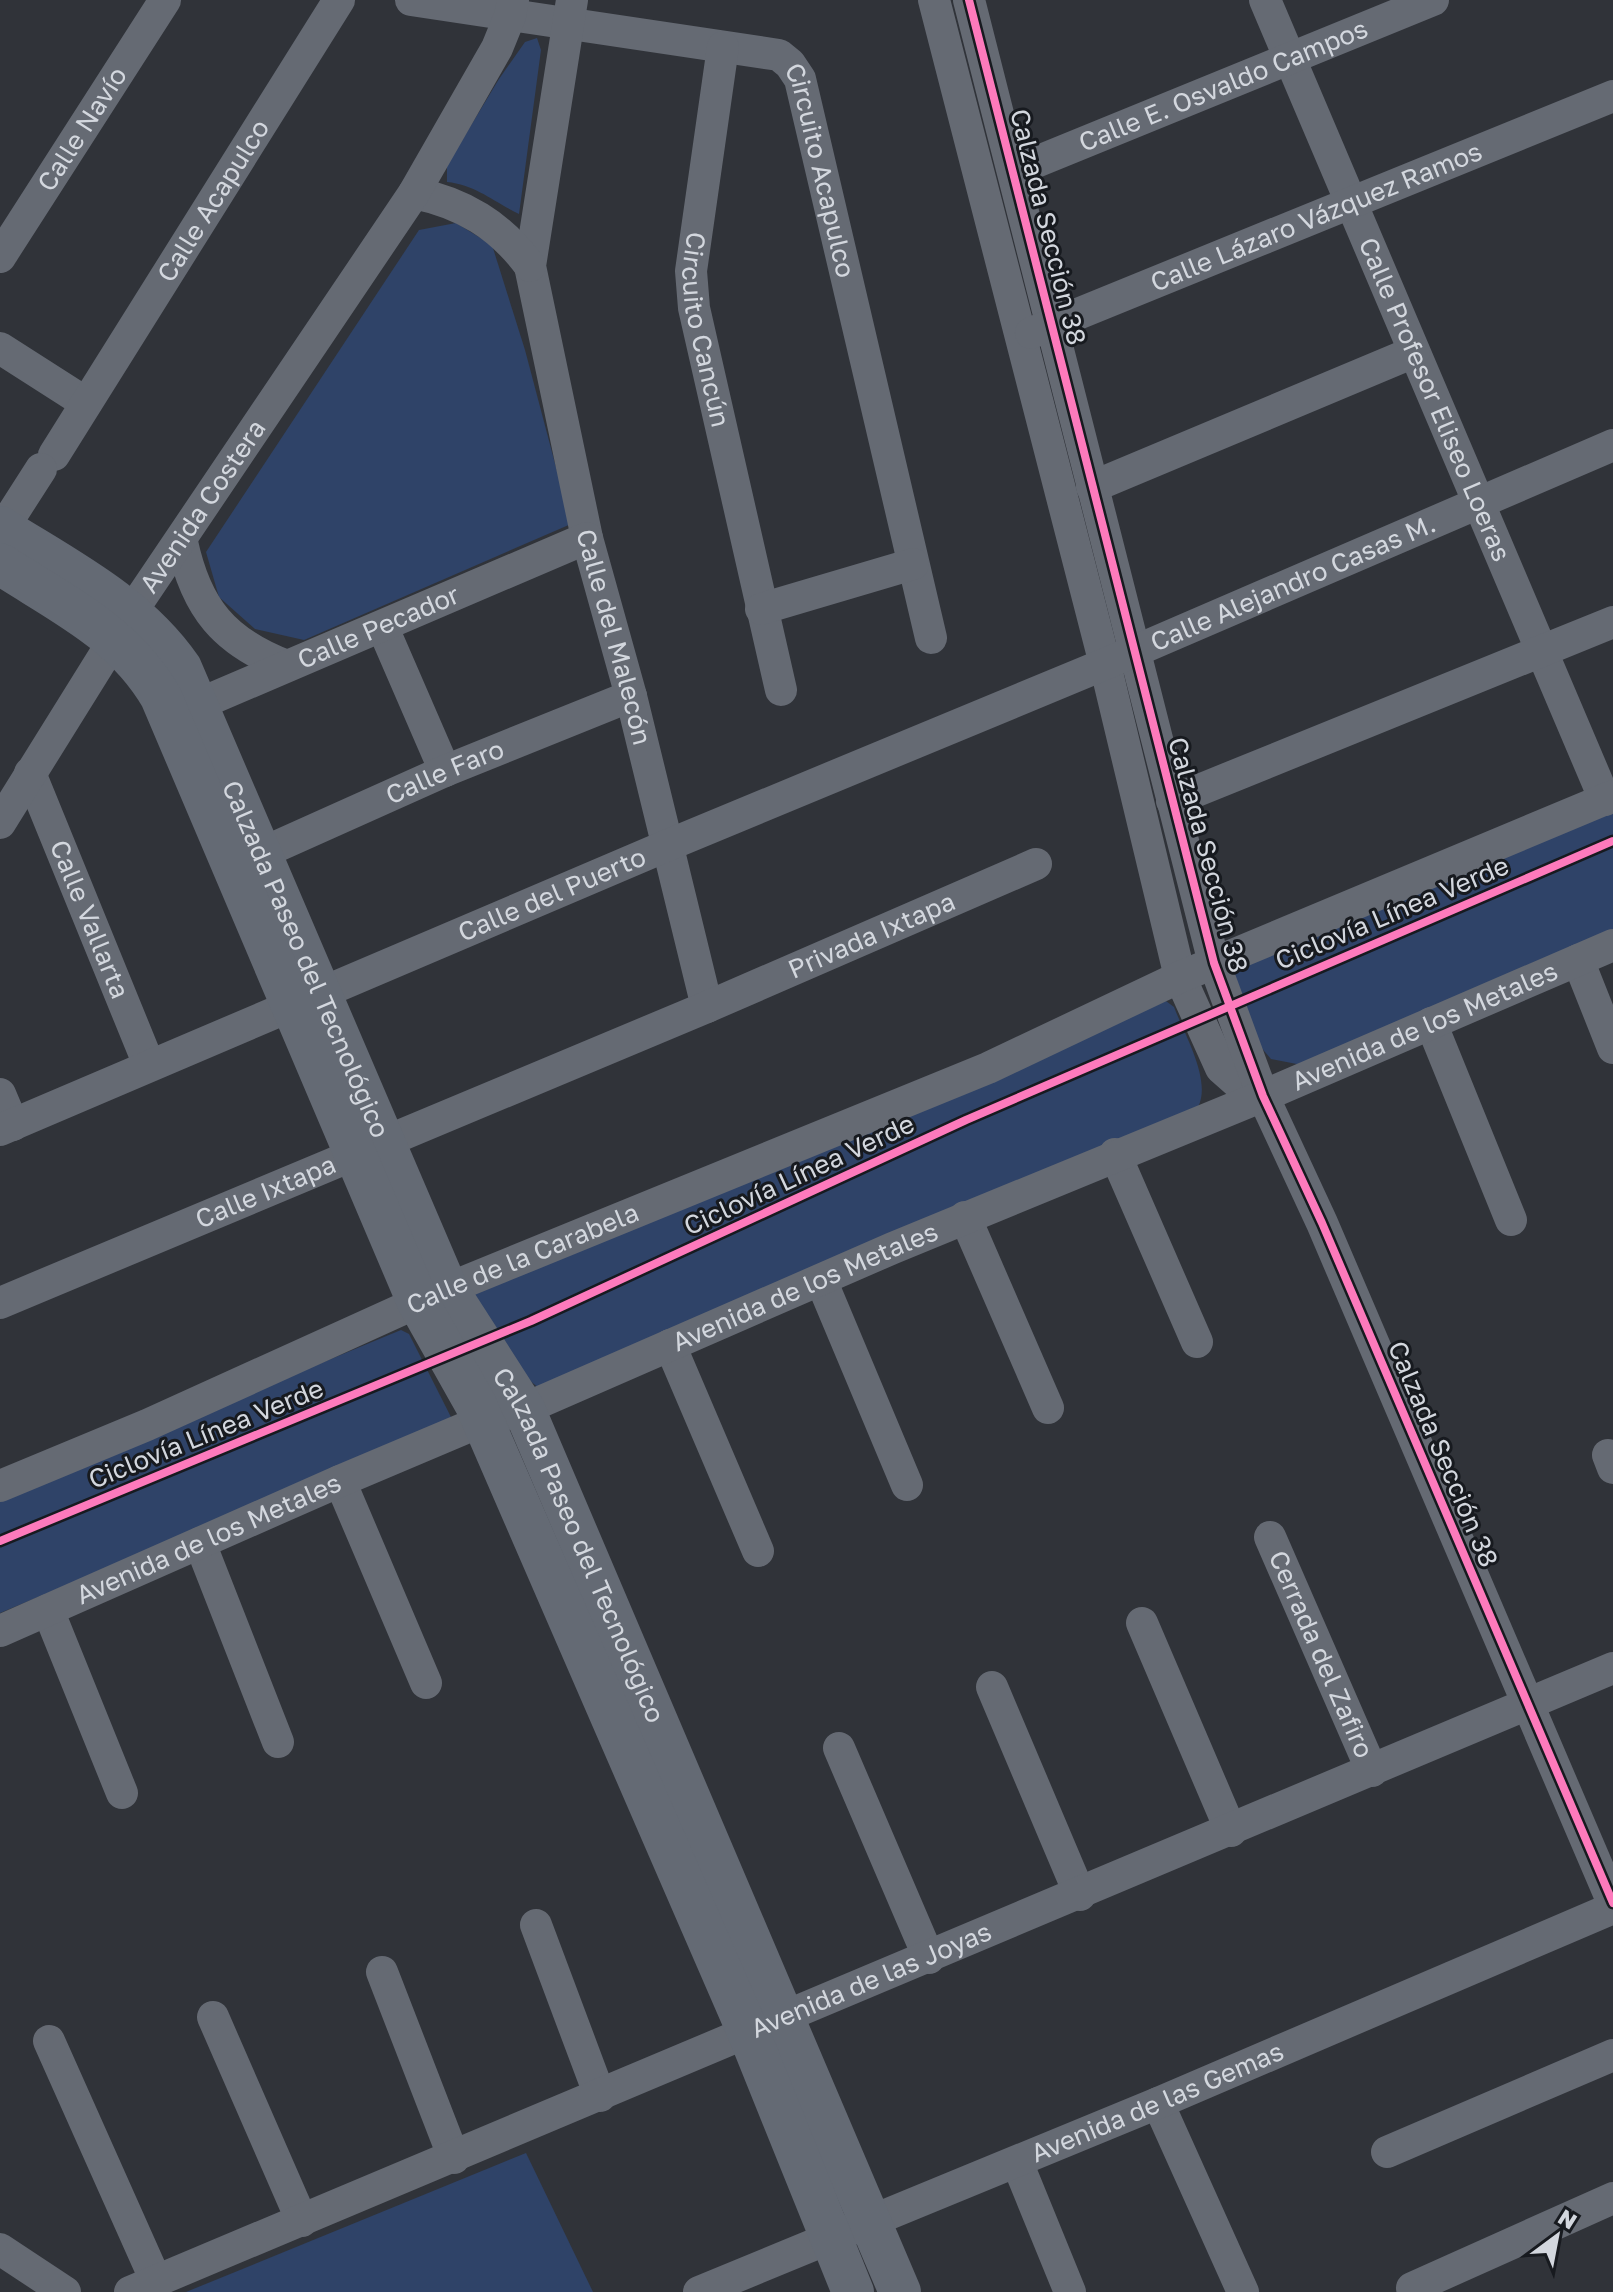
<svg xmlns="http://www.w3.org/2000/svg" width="1613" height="2292" font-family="'Golos Text',sans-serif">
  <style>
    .green { fill: #2f4368 }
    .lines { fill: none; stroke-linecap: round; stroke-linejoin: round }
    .minor { stroke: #656a73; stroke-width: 32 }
    .major { stroke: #646a74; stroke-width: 42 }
    .cycleway-casing { stroke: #171a1f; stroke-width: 13 }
    .cycleway { stroke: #fd7abc; stroke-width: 8 }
    .labels { text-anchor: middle; stroke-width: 6; stroke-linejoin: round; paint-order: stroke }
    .street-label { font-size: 26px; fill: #d3d7de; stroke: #171a1f }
  </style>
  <rect width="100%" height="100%" fill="#303339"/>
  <g class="green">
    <path d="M537,38L541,50L519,214C494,202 476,185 447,182V165L499,79L525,42Z"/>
    <polygon points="456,223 492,245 525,350 571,524 304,640 255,629 219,597 206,552 419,230"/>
    <polygon points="1613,804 1613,934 1302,1065 1271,1059 1259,1045 1224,967"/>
    <path d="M1166,1001L1174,1007C1184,1034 1212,1080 1198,1107L542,1391L519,1371L466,1296Z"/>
    <polygon points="401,1330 409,1334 454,1423 0,1613 0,1496"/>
    <polygon points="526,2153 593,2292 186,2292"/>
  </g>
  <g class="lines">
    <g class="minor">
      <path id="s1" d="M411,0L779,55L790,64L800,79L931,638"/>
      <path id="s2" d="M572,0L530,266L587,538L631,696L707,1007"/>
      <polyline points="934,0 1105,664 1180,977 1221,1068 1238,1083 1263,1096"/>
      <polyline points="969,0 1214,963 1263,1096 1322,1223 1613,1903"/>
      <path id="s3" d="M1265,0L1605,800"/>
      <path id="s4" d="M723,47L691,271L694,308L781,690"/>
      <path id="s5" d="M1014,171L1433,0"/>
      <path d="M414,193C463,203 500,225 530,266"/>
      <path id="s6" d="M0,257L165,0"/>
      <path id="s7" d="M1031,333L1613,96"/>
      <polyline points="0,348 86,403"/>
      <path id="s8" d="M54,455L339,0"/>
      <polyline points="1092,487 1414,352"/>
      <polyline points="0,533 41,469"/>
      <path d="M182,542C196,608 224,642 287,666"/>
      <polyline points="761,609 913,564"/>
      <polyline points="383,628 445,771"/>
      <path id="s9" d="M178,713L587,538"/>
      <path id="s10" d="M30,773L149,1065"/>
      <polyline points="1172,801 1613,622"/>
      <path id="s11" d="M0,823L132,611L414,193L497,48L510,16L513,0"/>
      <path id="s12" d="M262,853L445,771L631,696"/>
      <polyline points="1578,960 1613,1048"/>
      <polyline points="1431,1023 1511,1220"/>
      <polyline points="0,1094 13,1125"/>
      <path id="s13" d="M0,1130L666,846L1105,664L1613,445"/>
      <polyline points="1115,1154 1197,1342"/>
      <polyline points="965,1217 1048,1408"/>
      <polyline points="821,1280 907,1485"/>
      <path id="s14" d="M0,1303L707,1007L1036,864"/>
      <polyline points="670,1345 758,1551"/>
      <polyline points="1608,1455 1613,1468"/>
      <polyline points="340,1481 426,1683"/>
      <path id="s15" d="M0,1486L147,1425L447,1289L988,1068L1180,977L1613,796"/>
      <path id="s16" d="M1270,1537L1372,1771"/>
      <polyline points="200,1543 278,1742"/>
      <polyline points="48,1610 122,1793"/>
      <polyline points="1142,1623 1231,1831"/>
      <path id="s17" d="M0,1631L340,1481L482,1421L524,1409L893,1248L1263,1096L1613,945"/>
      <polyline points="992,1687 1080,1895"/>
      <polyline points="839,1748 929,1958"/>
      <polyline points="536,1925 600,2096"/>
      <polyline points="382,1972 454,2158"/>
      <polyline points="213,2017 302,2221"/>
      <polyline points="49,2041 156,2281"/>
      <polyline points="1158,2103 1243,2292"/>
      <polyline points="1387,2152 1613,2055"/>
      <polyline points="1017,2162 1070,2292"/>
      <polyline points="0,2249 65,2292"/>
      <polyline points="1412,2288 1613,2198"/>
      <path id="s18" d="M130,2292L1613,1668"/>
      <path id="s19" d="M699,2292L1158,2103L1613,1908"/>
    </g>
    <g class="major">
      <path id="s20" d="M0,527C65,568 136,603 181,668L447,1289L524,1409L900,2292"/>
      <path d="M0,564C62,604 123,632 161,697L418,1302L476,1405L749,2034L853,2292"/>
    </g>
    <g class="cycleway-casing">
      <g id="cycleway">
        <polyline points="969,0 1214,963 1263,1096 1322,1223 1613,1903"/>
        <polyline points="0,1541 531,1321 966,1120 1613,841"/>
      </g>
    </g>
    <use href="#cycleway" class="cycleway"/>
  </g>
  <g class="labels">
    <g class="street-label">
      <text dy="9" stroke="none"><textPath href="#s5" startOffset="226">Calle E. Osvaldo Campos</textPath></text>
      <text dy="9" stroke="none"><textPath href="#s6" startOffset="152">Calle Navío</textPath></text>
      <text dy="9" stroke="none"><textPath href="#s1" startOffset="498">Circuito Acapulco</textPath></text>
      <text dy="9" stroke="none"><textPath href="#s8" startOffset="300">Calle Acapulco</textPath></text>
      <text dy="9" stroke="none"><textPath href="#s7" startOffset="308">Calle Lázaro Vázquez Ramos</textPath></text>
      <text transform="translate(1048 227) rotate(76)" y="9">Calzada Sección 38</text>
      <text dy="9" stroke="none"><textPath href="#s4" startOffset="286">Circuito Cancún</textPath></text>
      <text dy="9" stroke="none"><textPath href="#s3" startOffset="434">Calle Profesor Eliseo Loeras</textPath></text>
      <text dy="9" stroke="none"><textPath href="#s11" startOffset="376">Avenida Costera</textPath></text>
      <text dy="9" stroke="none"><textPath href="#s13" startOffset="1404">Calle Alejandro Casas M.</textPath></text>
      <text dy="9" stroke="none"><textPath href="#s9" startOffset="218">Calle Pecador</textPath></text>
      <text dy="9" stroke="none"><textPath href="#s2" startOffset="650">Calle del Malecón</textPath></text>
      <text dy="9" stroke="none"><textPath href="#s12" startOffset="200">Calle Faro</textPath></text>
      <text transform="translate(1208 855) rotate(75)" y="9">Calzada Sección 38</text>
      <text dy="9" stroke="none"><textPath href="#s13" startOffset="600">Calle del Puerto</textPath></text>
      <text transform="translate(1392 913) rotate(-23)" y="9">Ciclovía Línea Verde</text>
      <text dy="9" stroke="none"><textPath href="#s10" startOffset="158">Calle Vallarta</textPath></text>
      <text dy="9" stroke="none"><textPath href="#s14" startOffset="946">Privada Ixtapa</textPath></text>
      <text dy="9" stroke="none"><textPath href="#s20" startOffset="548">Calzada Paseo del Tecnológico</textPath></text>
      <text dy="9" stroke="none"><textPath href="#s17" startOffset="1548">Avenida de los Metales</textPath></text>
      <text transform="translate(799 1175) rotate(-25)" y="9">Ciclovía Línea Verde</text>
      <text dy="9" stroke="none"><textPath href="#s14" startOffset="288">Calle Ixtapa</textPath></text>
      <text dy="9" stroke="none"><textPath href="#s15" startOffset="570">Calle de la Carabela</textPath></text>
      <text dy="9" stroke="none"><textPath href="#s17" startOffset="876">Avenida de los Metales</textPath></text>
      <text transform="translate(206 1434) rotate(-22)" y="9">Ciclovía Línea Verde</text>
      <text transform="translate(1443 1454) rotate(67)" y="9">Calzada Sección 38</text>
      <text dy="9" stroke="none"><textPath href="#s17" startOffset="228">Avenida de los Metales</textPath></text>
      <text dy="9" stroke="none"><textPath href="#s20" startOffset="1196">Calzada Paseo del Tecnológico</textPath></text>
      <text dy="9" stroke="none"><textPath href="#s16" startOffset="128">Cerrada del Zafiro</textPath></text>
      <text dy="9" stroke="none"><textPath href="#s18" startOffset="804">Avenida de las Joyas</textPath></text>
      <text dy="9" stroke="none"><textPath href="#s19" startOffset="496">Avenida de las Gemas</textPath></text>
    </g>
  </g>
  <g transform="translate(1557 2236) rotate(32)" stroke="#171a1f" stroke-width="6" paint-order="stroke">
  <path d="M0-6L14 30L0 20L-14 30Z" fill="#d3d7de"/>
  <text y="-12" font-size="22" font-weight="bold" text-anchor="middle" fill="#d3d7de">N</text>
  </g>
</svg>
